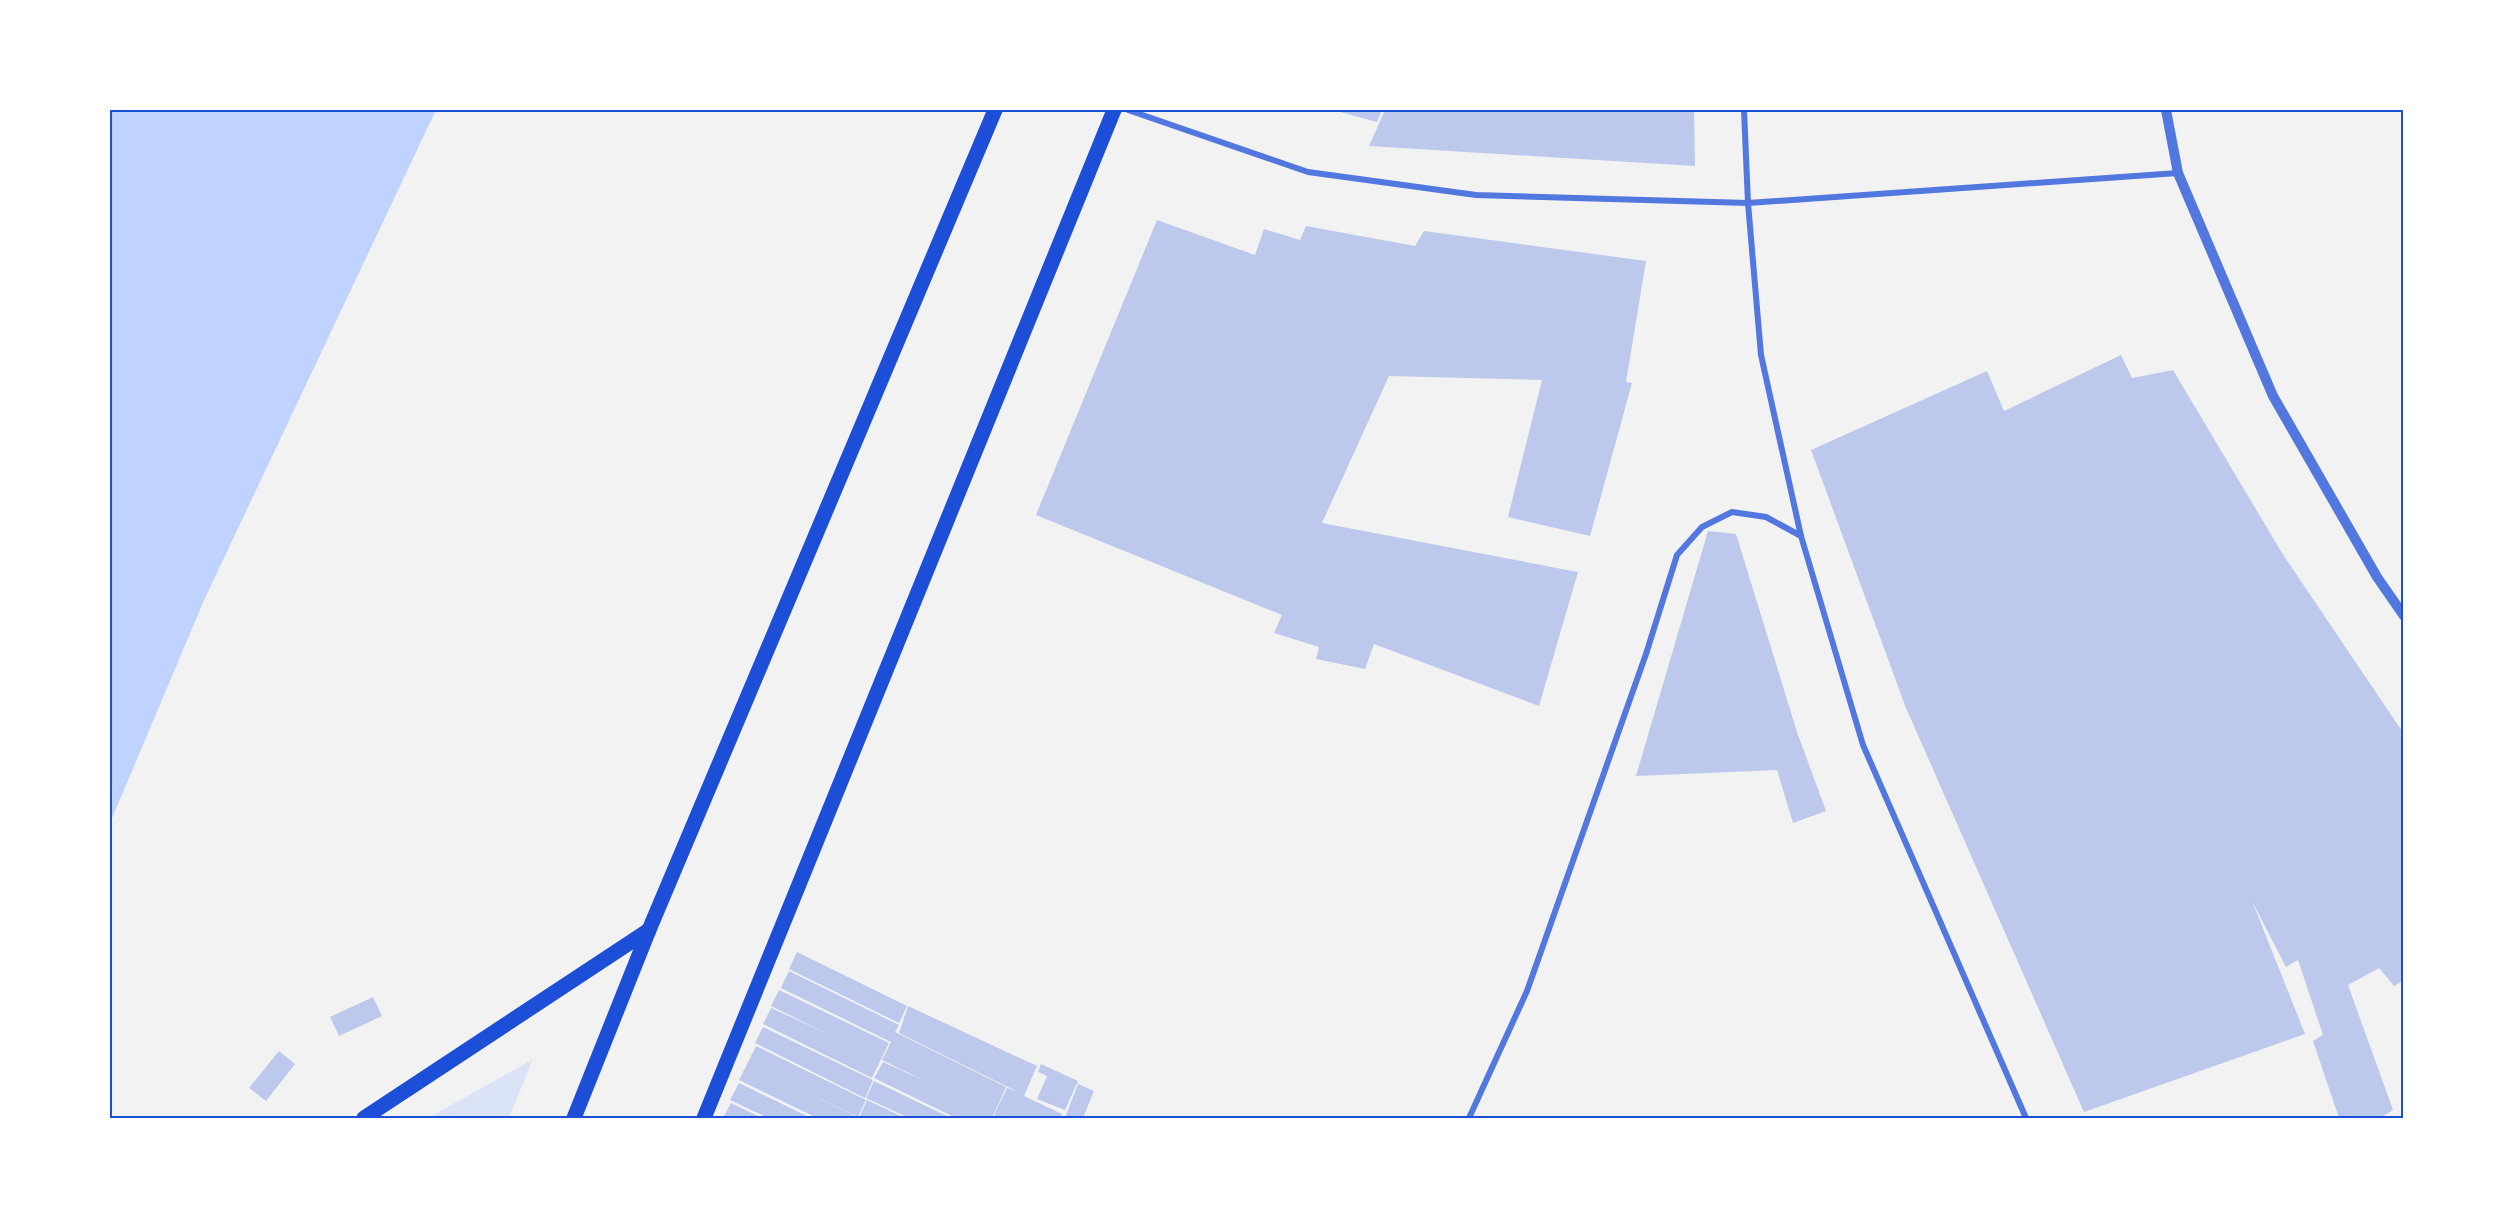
<svg xmlns="http://www.w3.org/2000/svg" width="2513" height="1228" font-family="'Fira Sans',sans-serif">
  <style>
    .green { fill: #dbe4f7 }
    .water { fill: #bfd3fe }
    .building { fill: #bdc9ec }
    .lines { fill: none; stroke-linecap: round; stroke-linejoin: round }
    .minor { stroke: #5277de; stroke-width: 6 }
    .tertiary { stroke: #5277de; stroke-width: 10 }
    .primary { stroke: #1d4ed8; stroke-width: 15 }
    .neatline { fill: none; stroke: #1d4ed8; stroke-width: 2 }
  </style>
  <rect width="100%" height="100%" fill="#f2f2f2"/>
  <polygon class="green" points="533,1059 509,1118 428,1118"/>
  <polygon class="water" points="110,110 436,110 205,598 110,823"/>
  <g class="building">
    <polygon points="1333,110 1382,110 1377,122"/>
    <polygon points="1385,110 1694,110 1695,166 1369,146"/>
    <polygon points="1157,220 1255,255 1264,229 1300,240 1306,226 1415,246 1424,231 1646,261 1626,382 1632,383 1590,536 1508,517 1542,380 1389,376 1322,523 1578,572 1539,706 1374,644 1365,669 1316,659 1319,647 1274,633 1282,615 1036,515"/>
    <polygon points="2121,355 2132,378 2173,370 2282,553 2404,734 2404,980 2394,986 2379,968 2348,985 2393,1110 2380,1118 2339,1118 2313,1041 2323,1035 2298,960 2286,967 2252,901 2305,1034 2084,1112 1906,708 1811,450 1987,371 2004,411"/>
    <polygon points="1708,531 1736,534 1797,732 1826,811 1793,823 1777,770 1636,776"/>
    <polygon points="797,952 907,1006 899,1023 789,969"/>
    <polygon points="789,971 899,1025 895,1032 1006,1087 992,1118 956,1118 874,1078 883,1062 927,1082 882,1060 891,1042 781,988"/>
    <polygon points="779,990 889,1043 872,1078 763,1024 771,1008 826,1033 771,1006"/>
    <polygon points="373,997 382,1016 339,1036 330,1017"/>
    <polygon points="908,1006 1037,1066 1024,1096 1062,1114 1060,1118 1001,1118 994,1115 1007,1088 1018,1092 899,1033"/>
    <polygon points="763,1027 873,1080 865,1098 755,1043"/>
    <polygon points="756,1046 866,1100 858,1117 791,1085 859,1118 817,1118 739,1080"/>
    <polygon points="279,1051 295,1064 266,1101 249,1088"/>
    <polygon points="1041,1064 1078,1081 1065,1110 1037,1099 1047,1076 1038,1072"/>
    <polygon points="874,1081 951,1118 909,1118 866,1098"/>
    <polygon points="739,1083 811,1118 768,1118 730,1100"/>
    <polygon points="1078,1084 1094,1091 1083,1118 1065,1118"/>
    <polygon points="867,1100 905,1118 859,1118"/>
    <polygon points="731,1103 762,1118 723,1118"/>
  </g>
  <g class="lines">
    <g class="minor">
      <polyline points="1128,110 1308,172 1476,195 1748,203 2178,173"/>
      <polyline points="1744,110 1748,203 1761,355 1801,536 1863,745 2026,1118"/>
      <polyline points="1469,1118 1527,991 1646,654 1677,555 1702,527 1732,512 1766,517 1801,536"/>
    </g>
    <polyline class="tertiary" points="2166,110 2178,173 2273,396 2377,577 2404,616"/>
    <g class="primary">
      <polyline points="364,1118 649,930"/>
      <polyline points="574,1118 649,930 995,110"/>
      <polyline points="704,1118 1114,110"/>
    </g>
  </g>
  <rect width="2513" height="1228" fill="none" stroke="#ffffff" stroke-width="222"/>
  <rect x="111" y="111" width="2291" height="1006" class="neatline"/>
</svg>
